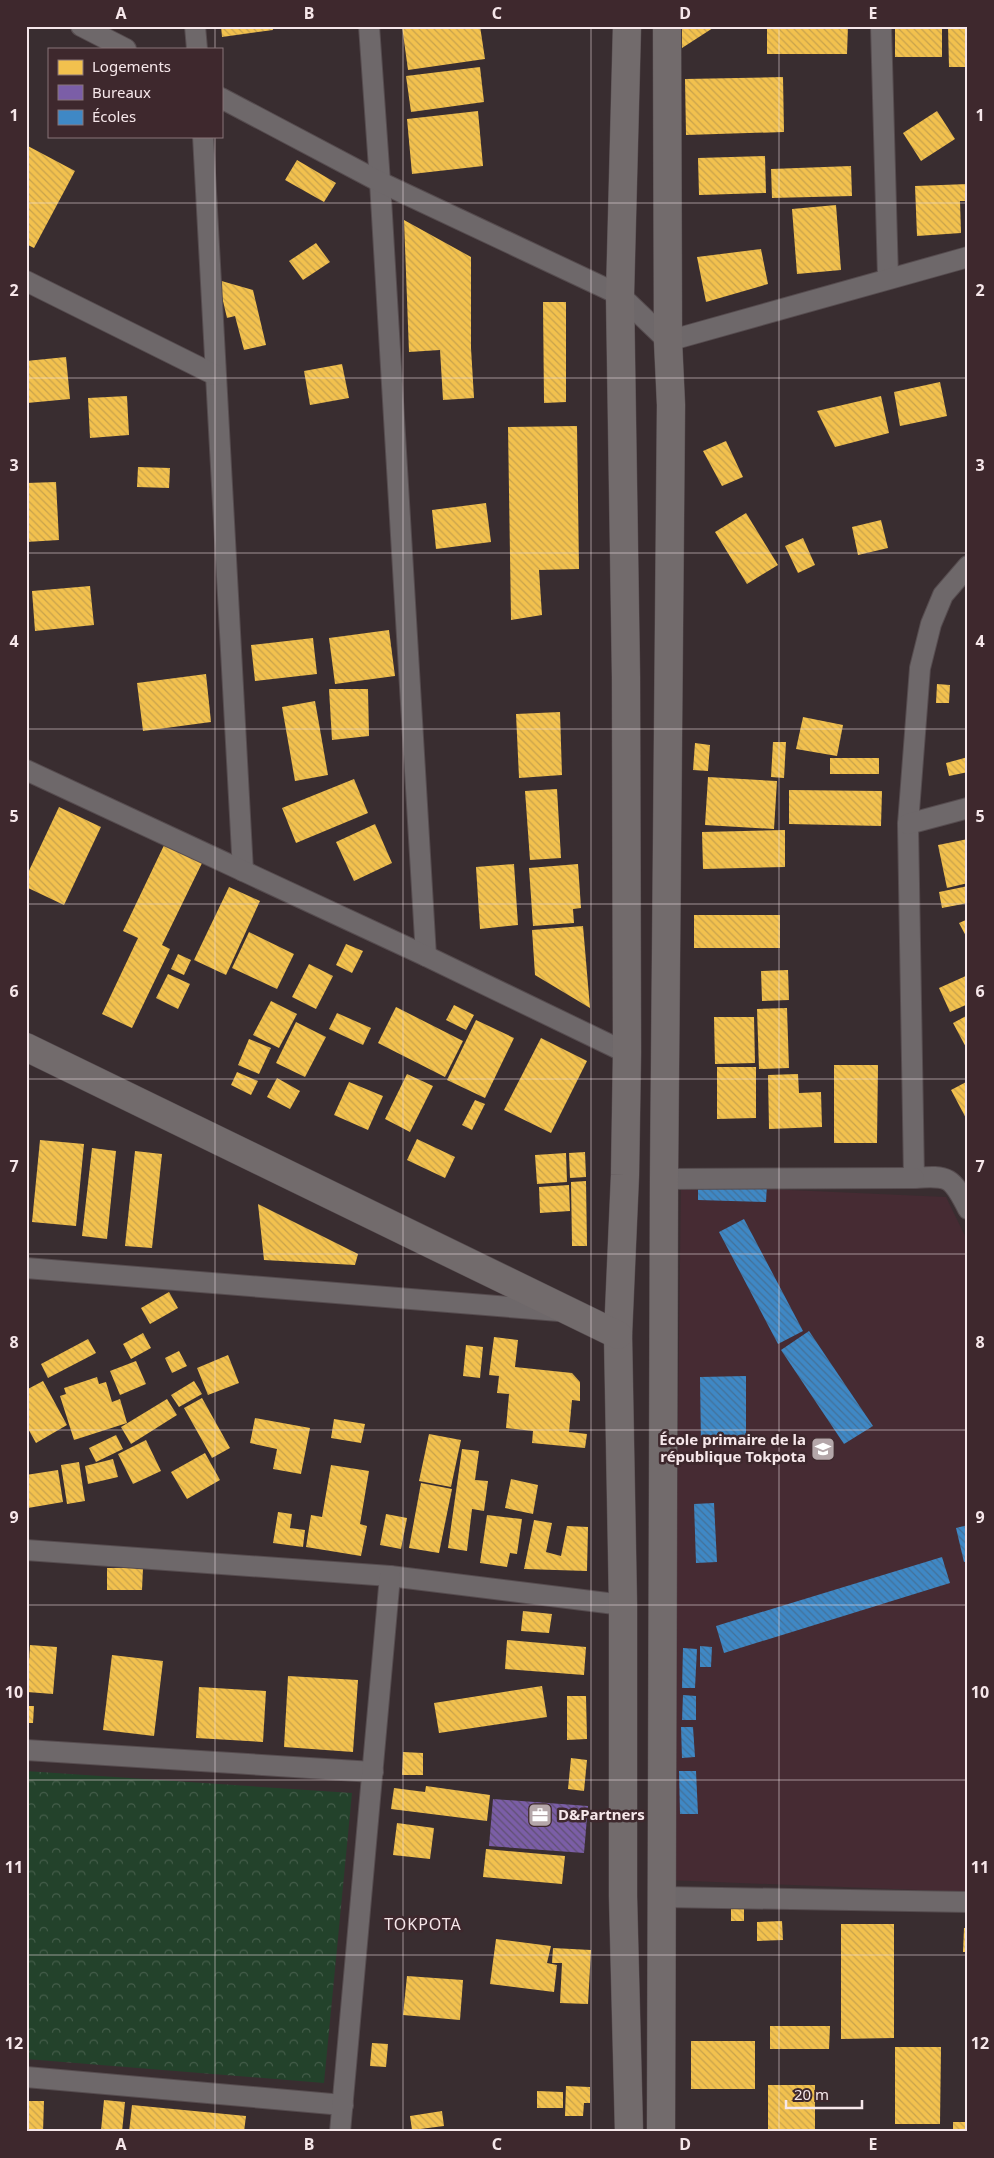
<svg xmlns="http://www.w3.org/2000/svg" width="994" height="2158" font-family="'Noto Sans',sans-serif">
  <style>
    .built { fill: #462b33 }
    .park { fill: url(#park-crowns) }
    .homes { fill: url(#homes-back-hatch) }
    .offices { fill: url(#offices-back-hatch) }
    .schools { fill: url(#schools-back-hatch) }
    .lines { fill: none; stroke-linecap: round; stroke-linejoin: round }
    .street-casing { stroke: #564c4f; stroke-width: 22 }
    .secondary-casing { stroke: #564c4f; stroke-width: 29 }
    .street { stroke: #6e686a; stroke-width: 20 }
    .secondary { stroke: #726b6c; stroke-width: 28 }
    .grid { fill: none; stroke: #f6e7ea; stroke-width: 1; stroke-opacity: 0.55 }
    .labels { text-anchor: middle; stroke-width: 5; stroke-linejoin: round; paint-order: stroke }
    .poi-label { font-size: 15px; font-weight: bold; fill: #f6e7ea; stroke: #3e282d; text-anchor: end }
    .neighbourhood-label { font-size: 16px; letter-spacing: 1px; fill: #f6e7ea; stroke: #3e282d }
    .neatline { fill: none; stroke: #f6e7ea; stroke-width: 2 }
    .grid-label { font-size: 16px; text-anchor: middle; font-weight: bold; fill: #f6e7ea }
  </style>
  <defs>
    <pattern id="park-crowns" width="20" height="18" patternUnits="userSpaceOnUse" patternTransform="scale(1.25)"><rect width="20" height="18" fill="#23422b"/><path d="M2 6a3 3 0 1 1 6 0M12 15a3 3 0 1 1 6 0" fill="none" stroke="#445d4a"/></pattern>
    <pattern id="homes-back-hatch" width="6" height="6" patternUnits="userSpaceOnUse" patternTransform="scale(1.25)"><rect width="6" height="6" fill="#f2c14e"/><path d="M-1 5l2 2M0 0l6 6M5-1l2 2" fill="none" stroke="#c8a24c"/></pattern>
    <pattern id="offices-back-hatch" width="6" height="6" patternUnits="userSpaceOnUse" patternTransform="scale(1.25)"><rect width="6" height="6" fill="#7b5ea7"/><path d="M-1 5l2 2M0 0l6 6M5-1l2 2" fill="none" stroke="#605072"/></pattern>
    <pattern id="schools-back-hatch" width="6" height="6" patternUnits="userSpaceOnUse" patternTransform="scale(1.25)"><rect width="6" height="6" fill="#3f88c5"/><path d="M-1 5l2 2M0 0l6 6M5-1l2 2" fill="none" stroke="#437199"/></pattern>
  </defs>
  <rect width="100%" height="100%" fill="#392d30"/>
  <polygon class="built" points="681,1185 946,1197 968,1242 968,1892 666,1880 675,1656"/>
  <polygon class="park" points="26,1771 352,1793 324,2083 26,2059"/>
  <g class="homes">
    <polygon points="221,26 272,26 273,30 222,37"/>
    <polygon points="402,26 480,26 485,59 408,70"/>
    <polygon points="682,26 716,26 682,48"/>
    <polygon points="767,26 848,26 847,54 767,54"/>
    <polygon points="968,26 968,67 949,67 948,27"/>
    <rect x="895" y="28" width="47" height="29"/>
    <polygon points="480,67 484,102 411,112 406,76"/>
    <polygon points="783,77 784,132 686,135 685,79"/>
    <polygon points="478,111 483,166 412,174 407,119"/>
    <polygon points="937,111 955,139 921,161 903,133"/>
    <polygon points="26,145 75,171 34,248 26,244"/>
    <polygon points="765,156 766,193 699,195 698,158"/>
    <polygon points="297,160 336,183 324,202 285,180"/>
    <polygon points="851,166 852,196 772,198 771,169"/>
    <polygon points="968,184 968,201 960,201 961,233 917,236 915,186"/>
    <polygon points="836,205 841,270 797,274 792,209"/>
    <polygon points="404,220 471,257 471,348 474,398 443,400 440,350 409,352"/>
    <polygon points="316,243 330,262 303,280 289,261"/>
    <polygon points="761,249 768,284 706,302 697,257"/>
    <polygon points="218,280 253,290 266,345 244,350 235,316 227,318"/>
    <polygon points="543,302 566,302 566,402 544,403"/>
    <polygon points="66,357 70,399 27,403 26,361"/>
    <polygon points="342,364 349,398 310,405 304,371"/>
    <polygon points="940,382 947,416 900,426 894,392"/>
    <polygon points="127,396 129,435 90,438 88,398"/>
    <polygon points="881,396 889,433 835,447 817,411"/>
    <polygon points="577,426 579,569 539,570 542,615 511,620 508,427"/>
    <polygon points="726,441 743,477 722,486 703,451"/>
    <polygon points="138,467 170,468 169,488 137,487"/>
    <polygon points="56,482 59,540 26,542 26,483"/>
    <polygon points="486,503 491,542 436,549 432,510"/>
    <polygon points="746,513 778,565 747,584 715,532"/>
    <polygon points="881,520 888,548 858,555 852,527"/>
    <polygon points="803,538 815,565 798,573 785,546"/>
    <polygon points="90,586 94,625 35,631 32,591"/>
    <polygon points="389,630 395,676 335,684 329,638"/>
    <polygon points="313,638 317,674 255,681 251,645"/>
    <polygon points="206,674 211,722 143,731 137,683"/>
    <polygon points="937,684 950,685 949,703 936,703"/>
    <polygon points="329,689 368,689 369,736 332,740"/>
    <polygon points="315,701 328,775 295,781 282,707"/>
    <polygon points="560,712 562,775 519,778 516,714"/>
    <polygon points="803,717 843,725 837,756 796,749"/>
    <polygon points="773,742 786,742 784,778 771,777"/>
    <polygon points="695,743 710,745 708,771 693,770"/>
    <polygon points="968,757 968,772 949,776 946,763"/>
    <rect x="830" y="758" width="49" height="16"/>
    <polygon points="708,777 777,781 774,829 705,825"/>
    <polygon points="354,779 368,813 296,843 282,808"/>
    <polygon points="557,789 561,858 530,860 525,791"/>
    <polygon points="789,790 882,791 881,826 789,824"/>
    <polygon points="59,807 101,827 64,905 26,887 26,877"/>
    <polygon points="375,824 392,863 354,881 336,842"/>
    <polygon points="785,830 785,867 703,869 702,832"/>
    <polygon points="167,839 205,857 162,945 170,949 132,1028 102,1014 138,938 123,931"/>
    <polygon points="968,839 968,883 947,888 938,845"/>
    <polygon points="514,864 518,925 480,929 476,867"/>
    <polygon points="578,864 581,908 573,909 574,923 533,926 529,868"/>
    <polygon points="968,886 968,903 942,908 939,892"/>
    <polygon points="229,887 260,901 226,975 194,960"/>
    <rect x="694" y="915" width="86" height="33"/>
    <polygon points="968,919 968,940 959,923"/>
    <polygon points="583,926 590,1008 535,975 532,930"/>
    <polygon points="249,932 294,954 277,989 232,968"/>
    <polygon points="346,944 363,951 352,973 336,965"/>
    <polygon points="178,954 191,960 184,975 171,969"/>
    <polygon points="309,964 333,976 316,1009 292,997"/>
    <polygon points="788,970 789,1000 762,1001 761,971"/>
    <polygon points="168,974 190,984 178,1009 156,998"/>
    <polygon points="968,975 968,1004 950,1012 939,988"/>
    <polygon points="271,1001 297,1014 279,1048 253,1035"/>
    <polygon points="454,1005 474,1015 466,1030 446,1020"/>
    <polygon points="396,1007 463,1041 445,1077 378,1043"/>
    <polygon points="787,1008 789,1068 759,1069 757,1009"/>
    <polygon points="337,1013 371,1028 363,1045 329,1029"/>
    <polygon points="968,1015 968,1051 953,1023"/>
    <polygon points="714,1017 754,1017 755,1063 715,1064"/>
    <polygon points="476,1020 514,1038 485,1098 447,1080"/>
    <polygon points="296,1022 326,1037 305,1077 276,1063"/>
    <polygon points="541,1038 587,1061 551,1133 504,1110"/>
    <polygon points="249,1039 271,1048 259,1074 238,1065"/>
    <polygon points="834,1065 878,1065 877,1143 834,1143"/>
    <polygon points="717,1067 756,1067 756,1118 717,1119"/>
    <polygon points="237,1072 258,1081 251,1095 231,1085"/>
    <polygon points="407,1074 433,1086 410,1132 385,1119"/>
    <polygon points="798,1074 799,1093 821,1092 822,1127 769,1129 768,1075"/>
    <polygon points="277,1078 300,1091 290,1109 267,1097"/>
    <polygon points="968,1081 968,1122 951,1090"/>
    <polygon points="349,1082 383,1096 368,1130 334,1115"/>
    <polygon points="475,1100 485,1104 472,1130 462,1125"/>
    <polygon points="417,1139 455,1157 445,1178 407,1160"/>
    <polygon points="40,1140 84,1144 76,1226 32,1222"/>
    <polygon points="92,1148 116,1151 107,1239 82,1236"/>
    <polygon points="135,1151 162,1154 152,1248 125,1246"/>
    <polygon points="585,1152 586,1177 570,1178 569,1153"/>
    <polygon points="566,1153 567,1182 537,1184 535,1155"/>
    <polygon points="586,1181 587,1246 572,1246 571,1182"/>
    <polygon points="569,1185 570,1211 540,1213 539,1187"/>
    <polygon points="258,1204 358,1254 355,1265 264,1260"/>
    <polygon points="169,1292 178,1308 150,1324 141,1308"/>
    <polygon points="143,1333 151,1348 131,1359 123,1344"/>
    <polygon points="494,1337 518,1340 515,1367 572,1373 580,1382 580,1401 572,1400 569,1432 587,1434 585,1448 532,1443 533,1431 506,1428 509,1394 497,1393 499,1376 489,1375"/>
    <polygon points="88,1339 96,1353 48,1378 41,1364"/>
    <polygon points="466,1345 483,1347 480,1378 463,1376"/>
    <polygon points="179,1351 187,1366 172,1373 165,1358"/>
    <polygon points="228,1355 239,1383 208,1395 197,1368"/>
    <polygon points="136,1361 146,1384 120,1395 110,1371"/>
    <polygon points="97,1377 99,1384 106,1382 112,1402 120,1399 127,1423 74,1440 60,1396 66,1394 64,1388"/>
    <polygon points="43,1381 67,1425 36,1443 26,1425 26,1390"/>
    <polygon points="194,1381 202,1394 179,1407 171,1395"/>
    <polygon points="202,1398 230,1448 212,1458 184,1408"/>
    <polygon points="167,1399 177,1415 131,1444 121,1427"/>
    <polygon points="255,1418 310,1428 301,1474 273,1469 277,1449 250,1443"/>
    <polygon points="334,1419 365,1424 361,1443 331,1438"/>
    <polygon points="429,1434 461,1440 451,1487 419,1481"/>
    <polygon points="116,1435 123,1449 96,1462 89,1448"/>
    <polygon points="146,1440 161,1471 133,1484 118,1454"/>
    <polygon points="462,1449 479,1451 475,1480 488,1481 484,1511 472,1509 467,1551 448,1548"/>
    <polygon points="205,1453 220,1480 187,1499 171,1472"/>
    <polygon points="113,1459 118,1477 88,1484 85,1466"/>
    <polygon points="79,1462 85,1501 67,1504 61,1465"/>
    <polygon points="331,1465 369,1471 360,1524 367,1526 361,1556 306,1547 311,1515 322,1517"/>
    <polygon points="58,1470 63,1502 28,1508 26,1475"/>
    <polygon points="511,1479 538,1485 533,1514 505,1508"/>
    <polygon points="421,1483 452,1489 439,1553 409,1548"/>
    <polygon points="278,1512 292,1514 290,1528 305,1530 303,1547 273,1543"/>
    <polygon points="386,1514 407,1518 401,1549 380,1545"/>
    <polygon points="487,1515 522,1519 517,1554 510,1553 507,1567 480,1563"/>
    <polygon points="534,1520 552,1523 546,1552 561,1556 567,1526 588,1527 587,1571 524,1569"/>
    <polygon points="107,1568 143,1568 142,1590 107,1590"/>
    <polygon points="523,1611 552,1614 549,1633 521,1631"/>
    <polygon points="507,1640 586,1647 584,1675 505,1669"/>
    <polygon points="30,1645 57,1647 53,1694 27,1692"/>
    <polygon points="112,1655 163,1661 154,1736 103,1730"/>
    <polygon points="288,1676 358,1680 353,1752 284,1747"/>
    <polygon points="542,1686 547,1717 439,1733 434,1703"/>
    <polygon points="199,1687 266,1691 263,1742 196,1738"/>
    <polygon points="567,1696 586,1696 587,1739 567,1740"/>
    <polygon points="26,1706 34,1706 33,1723 26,1723"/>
    <polygon points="403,1752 423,1753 423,1775 402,1775"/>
    <polygon points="571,1758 587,1760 584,1791 568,1789"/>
    <polygon points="426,1786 490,1795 487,1821 391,1809 394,1788 425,1792"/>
    <polygon points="397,1823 434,1828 430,1859 393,1855"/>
    <polygon points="486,1849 565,1856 562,1884 483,1877"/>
    <rect x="731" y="1906" width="13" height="15"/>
    <polygon points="782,1921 783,1940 757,1941 757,1922"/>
    <polygon points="841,1924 894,1924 894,2038 841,2039"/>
    <polygon points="964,1928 968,1928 968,1952 963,1952"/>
    <polygon points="496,1939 551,1946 547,1963 557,1965 554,1992 490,1984"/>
    <polygon points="553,1948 591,1950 588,2004 560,2003 562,1963 552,1963"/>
    <polygon points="407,1976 463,1980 460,2020 403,2015"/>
    <polygon points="770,2026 830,2026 829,2049 770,2049"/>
    <rect x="691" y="2041" width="64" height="48"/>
    <polygon points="372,2043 388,2044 386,2067 370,2066"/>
    <polygon points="895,2047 941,2047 940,2124 895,2124"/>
    <rect x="768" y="2085" width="47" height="47"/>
    <polygon points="566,2086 590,2087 590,2103 584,2103 583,2116 565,2116"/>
    <polygon points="537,2091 563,2092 563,2108 537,2108"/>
    <polygon points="104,2100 125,2102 122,2132 101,2130"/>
    <polygon points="26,2101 44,2101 43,2132 26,2132"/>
    <polygon points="132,2105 246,2116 244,2132 129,2132"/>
    <polygon points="442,2111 444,2126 412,2130 410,2116"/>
    <rect x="953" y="2122" width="15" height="10"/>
  </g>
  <polygon class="offices" points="493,1799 588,1806 584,1853 489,1846"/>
  <g class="schools">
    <polygon points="698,1183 767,1184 766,1202 698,1200"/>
    <polygon points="744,1219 803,1331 778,1344 719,1232"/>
    <polygon points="809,1331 873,1426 844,1444 781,1350"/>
    <polygon points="746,1376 746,1447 701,1447 700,1377"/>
    <polygon points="714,1503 717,1562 696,1563 694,1504"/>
    <polygon points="968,1525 968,1561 964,1562 956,1528"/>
    <polygon points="942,1557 950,1583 724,1653 716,1626"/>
    <polygon points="700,1646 712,1647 711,1667 700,1667"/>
    <polygon points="683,1648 697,1649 695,1688 682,1688"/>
    <polygon points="683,1695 696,1696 696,1720 682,1720"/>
    <polygon points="681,1727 693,1727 695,1757 682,1758"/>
    <polygon points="679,1771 696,1771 698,1814 680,1814"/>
  </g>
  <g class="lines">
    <g class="street-casing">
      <g id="street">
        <polyline points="81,26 126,49"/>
        <polyline points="195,26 197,49"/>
        <polyline points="369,26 380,182 426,956"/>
        <polyline points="881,26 888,278"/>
        <polyline points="221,98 380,182 620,295 668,341 968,257"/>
        <polyline points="203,136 243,871"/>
        <polyline points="26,281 215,375"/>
        <path d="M968,566L943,595L931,624L920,668L908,824L914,1178C949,1175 952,1177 968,1209"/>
        <polyline points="26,770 426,956 627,1053"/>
        <polyline points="908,824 968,808"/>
        <polyline points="664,1179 914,1178"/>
        <polyline points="26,1268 559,1311"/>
        <polyline points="26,1550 390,1576 623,1605"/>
        <polyline points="26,1750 373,1772"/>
        <polyline points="663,1897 968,1902"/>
        <polyline points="26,2077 343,2105"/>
        <polyline points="340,2132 390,1576"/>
      </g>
    </g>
    <g class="secondary-casing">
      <g id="secondary">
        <polyline points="627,26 620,295 626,677 627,1053 625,1175 618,1335 623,1605 623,1896 629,2132"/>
        <polyline points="26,1047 618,1335"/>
        <polyline points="661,2132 664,1179 671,405 668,341 667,26"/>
      </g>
    </g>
    <use href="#street" class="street"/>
    <use href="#secondary" class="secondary"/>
  </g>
  <path class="grid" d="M215,26V49M403,26V2132M591,26V2132M779,26V2132M215,136V2132M26,203H968M26,378H968M26,553H968M26,729H968M26,904H968M26,1079H968M26,1254H968M26,1430H968M26,1605H968M26,1780H968M26,1955H968"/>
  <defs>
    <g id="school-square" transform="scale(1.25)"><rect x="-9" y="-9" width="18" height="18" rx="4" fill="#b4a6a9" stroke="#3e282d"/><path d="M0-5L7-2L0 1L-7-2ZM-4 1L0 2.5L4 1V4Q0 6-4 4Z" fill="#fff"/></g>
    <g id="office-square" transform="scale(1.25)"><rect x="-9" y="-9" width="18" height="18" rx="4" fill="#b4a6a9" stroke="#3e282d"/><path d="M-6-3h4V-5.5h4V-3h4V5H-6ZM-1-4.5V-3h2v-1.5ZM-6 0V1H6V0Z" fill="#fff"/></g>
  </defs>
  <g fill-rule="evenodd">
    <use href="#school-square" x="823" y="1449"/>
    <use href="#office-square" x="540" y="1815"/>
  </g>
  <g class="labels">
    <g class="poi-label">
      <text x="806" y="1445">École primaire de la<tspan x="806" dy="17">république Tokpota</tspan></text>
      <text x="558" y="1820" text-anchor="start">D&amp;Partners</text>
    </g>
    <g class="neighbourhood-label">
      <text x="423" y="1930">TOKPOTA</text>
    </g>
  </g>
  <rect width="994" height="2158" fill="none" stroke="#3e282d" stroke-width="55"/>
  <rect x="48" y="48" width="175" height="90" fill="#3e282d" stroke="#887479"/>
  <rect x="58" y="60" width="25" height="15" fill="#f2c14e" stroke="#887479"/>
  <text x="92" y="72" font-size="15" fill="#f6e7ea">Logements</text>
  <rect x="58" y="85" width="25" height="15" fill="#7b5ea7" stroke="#887479"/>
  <text x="92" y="98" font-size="15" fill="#f6e7ea">Bureaux</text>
  <rect x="58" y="110" width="25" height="15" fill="#3f88c5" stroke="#887479"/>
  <text x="92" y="122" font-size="15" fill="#f6e7ea">Écoles</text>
  <path d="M786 2100v8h76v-8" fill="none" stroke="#f6e7ea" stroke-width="2.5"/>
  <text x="794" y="2100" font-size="15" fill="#f6e7ea" stroke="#3e282d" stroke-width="4" paint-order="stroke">20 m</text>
  <rect x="28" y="28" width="938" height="2102" class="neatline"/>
  <g class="grid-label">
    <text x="121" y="19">A</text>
    <text x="309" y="19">B</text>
    <text x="497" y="19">C</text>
    <text x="685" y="19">D</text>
    <text x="873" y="19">E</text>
    <text x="14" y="121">1</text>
    <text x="980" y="121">1</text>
    <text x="14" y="296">2</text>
    <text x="980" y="296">2</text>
    <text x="14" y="471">3</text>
    <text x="980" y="471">3</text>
    <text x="14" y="647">4</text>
    <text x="980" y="647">4</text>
    <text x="14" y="822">5</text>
    <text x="980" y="822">5</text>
    <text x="14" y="997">6</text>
    <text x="980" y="997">6</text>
    <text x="14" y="1172">7</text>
    <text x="980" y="1172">7</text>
    <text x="14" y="1348">8</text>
    <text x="980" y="1348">8</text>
    <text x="14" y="1523">9</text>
    <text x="980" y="1523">9</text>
    <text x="14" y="1698">10</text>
    <text x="980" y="1698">10</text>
    <text x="14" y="1873">11</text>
    <text x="980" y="1873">11</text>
    <text x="14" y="2049">12</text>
    <text x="980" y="2049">12</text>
    <text x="121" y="2150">A</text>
    <text x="309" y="2150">B</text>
    <text x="497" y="2150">C</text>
    <text x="685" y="2150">D</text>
    <text x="873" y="2150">E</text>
  </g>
</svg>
